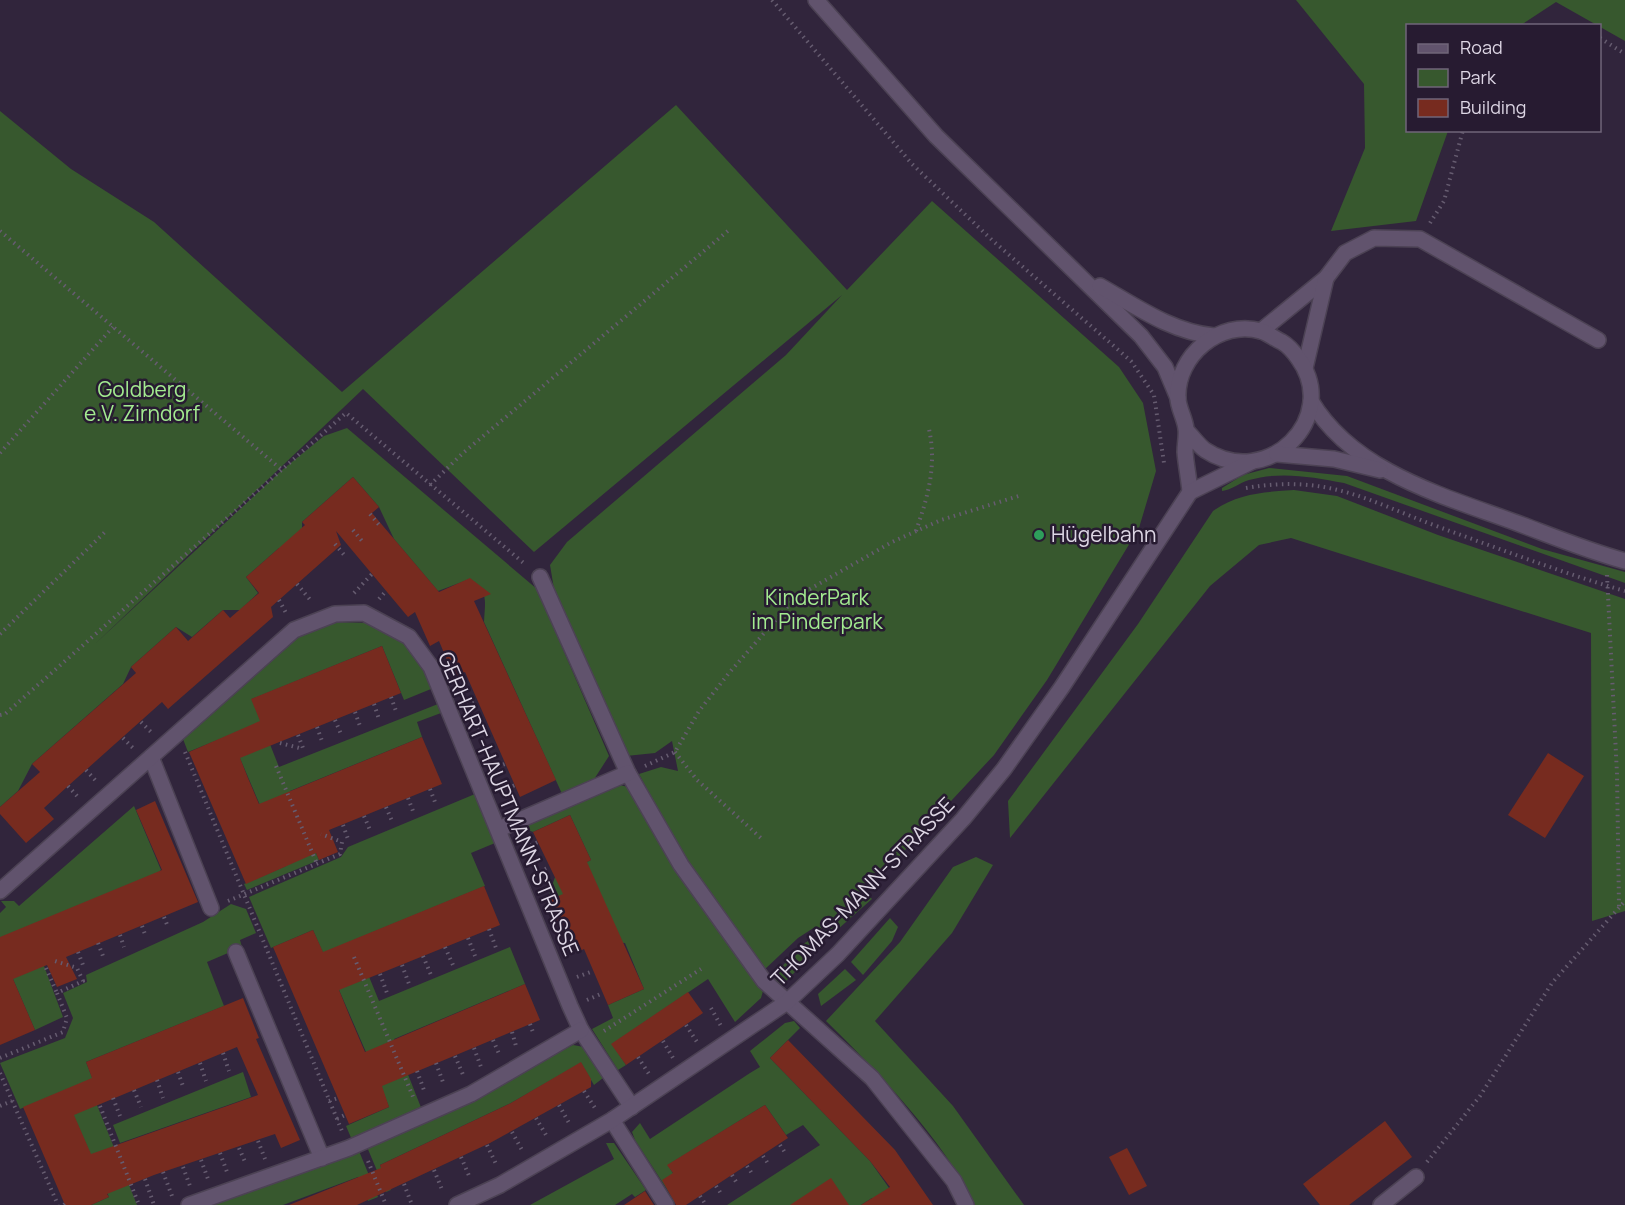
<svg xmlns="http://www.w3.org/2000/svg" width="1625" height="1205" font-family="Manrope,sans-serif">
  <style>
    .green { fill: #37582e }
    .building { fill: #772b1f; fill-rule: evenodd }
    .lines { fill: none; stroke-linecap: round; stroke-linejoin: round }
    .minor-casing { stroke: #4c4254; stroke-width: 18 }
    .path { stroke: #665c70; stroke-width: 4; stroke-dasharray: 1.5 4.5; stroke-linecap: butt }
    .minor { stroke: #61536d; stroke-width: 15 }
    .leisure-dot { fill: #2e9e5b; stroke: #271b31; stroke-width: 2 }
    .labels { text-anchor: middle; stroke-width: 5; stroke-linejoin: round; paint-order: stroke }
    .park-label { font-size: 21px; fill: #a3eb90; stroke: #271b31 }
    .poi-label { font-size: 21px; fill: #ddd6e4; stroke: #271b31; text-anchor: start }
    .street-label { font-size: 21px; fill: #ddd6e4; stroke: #271b31 }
  </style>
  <rect width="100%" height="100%" fill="#31253c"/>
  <g class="green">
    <polygon points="1296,0 1625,0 1625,41 1556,2 1521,25 1408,26 1408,130 1448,131 1416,221 1331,231 1365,148 1364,84"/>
    <path d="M676,105L847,290L932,201L1119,367L1143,403L1156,471L1139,528L1047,680L994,755L866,892L872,899L828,938L815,927L798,938L763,971L686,862L639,774L661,767L678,771L672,741L655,753L626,756L554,589L550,565L567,542L786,355L842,295L534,552L363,389L95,644L282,470L324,436L347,428L537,589L609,756L591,784L563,796L484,622C485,600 489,593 470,579L438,591L394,539L379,507L353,477L302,522V543L294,551L279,548L246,577L258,593L240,610H223L192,637L176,627L131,667L123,684L32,764L18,791L0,807V111L71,169L154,222L342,392Z"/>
    <path d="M1269,468L1347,476L1542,549L1625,572V583L1344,483C1312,477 1281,471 1249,480C1239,483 1232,490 1222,491V488L1243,475Z"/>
    <path d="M1294,490L1337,496L1438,535L1625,599V911L1592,921L1591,633L1291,538L1259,545L1210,586L1010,838L1008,801L1138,624L1213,511C1238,493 1265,492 1294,490Z"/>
    <polygon points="336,622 370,623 404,643 423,668 431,689 404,700 382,646 252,699 279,767 438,704 441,713 417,722 422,737 290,791 319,860 247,890 244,884 286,866 230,735 188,752 183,739 298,637"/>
    <polygon points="616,784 628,787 677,868 763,991 761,998 735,1022 708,979 612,1044 626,1065 618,1070 592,1029 613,1018 608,1005 644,989 625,943 599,942 547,901 555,877 591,860 570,815 533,832 521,827"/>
    <polygon points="475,794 495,843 471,853 485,886 354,940 379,1001 510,947 525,984 394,1039 422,1110 352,1140 346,1126 389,1107 382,1089 313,930 271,948 249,897 341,857 348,847"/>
    <polygon points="134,806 161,870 44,966 63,1017 35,1030 0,949 0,913 6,907 1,901 14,901 19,906"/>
    <path d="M976,857L993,865L952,933L875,1021L953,1106L1024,1205H975C943,1139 878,1072 826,1021L900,942L953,867Z"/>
    <polygon points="231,904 246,909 256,933 240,940 242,947 207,962 224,1006 86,1062 102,1103 97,1105 137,1205 91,1205 109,1197 63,1091 20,1109 0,1063 65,1038 73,1018 63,993 87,982 86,975 203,922"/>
    <polygon points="890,918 898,927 892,941 863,975 851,962"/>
    <polygon points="815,937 822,945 780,987 773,976 803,944"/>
    <polygon points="845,969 856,980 821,1006 818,994"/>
    <polygon points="794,1021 800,1028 770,1058 870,1161 901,1205 877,1205 872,1198 861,1205 727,1205 820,1145 803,1125 786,1135 765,1105 668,1165 683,1190 672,1197 635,1140 632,1132 640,1123 650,1139 750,1073 760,1067 750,1051 785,1023"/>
    <polygon points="573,1045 584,1047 603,1078 594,1085 581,1063 511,1103 380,1165 391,1190 386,1192 367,1147"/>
    <polygon points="243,1072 251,1097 120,1143 113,1125"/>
    <polygon points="606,1143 614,1143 646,1190 635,1197 632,1194 615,1205 530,1205 614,1159"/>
    <polygon points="359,1151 378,1197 368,1201 358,1177 283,1205 212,1205"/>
  </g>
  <g class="building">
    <polygon points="353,477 379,507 372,513 439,592 470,578 491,594 474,601 556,780 520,797 465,672 454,677 439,641 430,646 415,612 408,617 336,531 341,545 271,607 273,617 168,709 162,702 68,786 44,808 54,819 26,843 0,814 0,807 40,772 32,764 136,673 131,667 176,627 188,641 223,610 230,618 259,593 246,577 305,525 302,522"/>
    <polygon points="382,646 401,693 240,758 248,778 259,804 422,737 442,784 329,830 338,852 319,860 316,853 246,884 189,752 260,721 251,699"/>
    <polygon points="1548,753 1584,776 1545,838 1508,815"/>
    <polygon points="155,801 198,902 66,957 77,979 57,987 47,965 13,979 35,1030 0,1045 0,937 162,870 136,810"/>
    <polygon points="570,815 591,860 587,862 644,989 608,1005 584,949 580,951 572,933 563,937 547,901 563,894 533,832"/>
    <polygon points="484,886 500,925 339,990 350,1017 365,1052 525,984 540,1020 382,1086 389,1107 349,1124 273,947 313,930 323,952"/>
    <polygon points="688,992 703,1013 626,1065 611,1044"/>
    <path d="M243,998L259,1038L256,1039L300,1140L281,1148L275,1134L154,1175L107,1194L109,1197L91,1205H65L23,1107L92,1078L86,1062ZM237,1047L258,1095L91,1154L74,1115Z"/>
    <polygon points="788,1040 895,1150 933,1205 861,1205 890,1187 870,1161 770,1058"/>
    <polygon points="581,1062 591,1079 591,1087 490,1143 357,1205 289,1205 381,1168 380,1165 511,1103"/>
    <polygon points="765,1105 788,1138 686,1205 676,1205 662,1180 673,1173 667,1165"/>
    <polygon points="1385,1121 1412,1157 1349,1205 1320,1205 1303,1184"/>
    <polygon points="1127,1148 1147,1186 1129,1195 1109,1157"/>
    <polygon points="831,1178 849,1205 790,1205"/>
    <polygon points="645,1191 654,1205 624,1205"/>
  </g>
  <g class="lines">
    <g class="minor-casing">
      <g id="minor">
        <polyline points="816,0 936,136 1141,336 1165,367 1178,398"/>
        <path d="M1100,286C1137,307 1172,332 1214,336"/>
        <polyline points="1261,331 1326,278 1345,253 1374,238 1420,239 1598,340"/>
        <polyline points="1305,368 1326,278"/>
        <path d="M1311,401C1353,472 1444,496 1517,523C1552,536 1588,551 1625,561"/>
        <path d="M1186,430C1192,436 1198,445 1205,450C1267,491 1342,418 1298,358C1293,351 1289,346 1282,342C1275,339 1268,333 1261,331C1220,319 1176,356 1178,398C1178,408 1185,418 1186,429C1187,436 1185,444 1185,452C1186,465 1189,479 1190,492"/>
        <polyline points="1277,454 1334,459 1380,470"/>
        <polyline points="540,577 628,773 681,865 764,981 872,1078 954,1181 966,1205"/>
        <polyline points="151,757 211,908"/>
        <polyline points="499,829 628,773"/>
        <polyline points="0,891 294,630 335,614 364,613 409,637 431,667 570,1006 581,1030 632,1107"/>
        <polyline points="236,952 322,1158"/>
        <polyline points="612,1120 666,1205"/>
        <polyline points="189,1205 349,1148 471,1094 581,1030"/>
        <polyline points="457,1205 500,1185 612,1120 787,1002 838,954 963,819 1004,769 1062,687 1190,492 1251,462"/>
        <polyline points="1381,1205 1416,1177"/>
      </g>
    </g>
    <g class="path">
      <polyline points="772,0 912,164 992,240 1131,361 1154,395 1164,463"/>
      <polyline points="1600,38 1625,54"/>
      <polyline points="1430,223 1444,201 1463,130"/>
      <polyline points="0,231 282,470"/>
      <polyline points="0,453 113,327"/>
      <polyline points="430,485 463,453 729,230"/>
      <path d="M1246,488C1328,474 1366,500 1439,527C1500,549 1562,573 1625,591"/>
      <polyline points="370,514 380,526"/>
      <polyline points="353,530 362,541"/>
      <path d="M916,531C928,496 937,466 929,429"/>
      <polyline points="335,544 345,556"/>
      <polyline points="1607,575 1617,774 1619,907"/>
      <polyline points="297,584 312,602"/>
      <polyline points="354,593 372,574"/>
      <polyline points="379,599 386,591"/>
      <polyline points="279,600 286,613"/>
      <polyline points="0,634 106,531"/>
      <polyline points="391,697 396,711"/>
      <polyline points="374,704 379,719"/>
      <polyline points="467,705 478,701"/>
      <polyline points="355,712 360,726"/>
      <polyline points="0,715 5,714 346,413 526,565"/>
      <polyline points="335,720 341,734"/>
      <polyline points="141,722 151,732"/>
      <polyline points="317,727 322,741"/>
      <polyline points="477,727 487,723"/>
      <polyline points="298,735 303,748"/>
      <polyline points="123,738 133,748"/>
      <polyline points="280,743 303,749"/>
      <polyline points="185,752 342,1131"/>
      <polyline points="675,752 697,780 761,838"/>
      <polyline points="276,766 317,864"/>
      <polyline points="645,766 675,752 699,711 729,673 796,597 892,542 941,520 1022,495"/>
      <polyline points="492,769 505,764"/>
      <polyline points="86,770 96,781"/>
      <polyline points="68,786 77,796"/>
      <polyline points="430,789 435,802"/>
      <polyline points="502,791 515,785"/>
      <polyline points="408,798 413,811"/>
      <polyline points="386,807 392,821"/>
      <polyline points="364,816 370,830"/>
      <polyline points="343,825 348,839"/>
      <polyline points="525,848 538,842"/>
      <polyline points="534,874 550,867"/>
      <polyline points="228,901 340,854 342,842 321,834"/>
      <polyline points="164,917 168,927"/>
      <polyline points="142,926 146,937"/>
      <polyline points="489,929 496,948"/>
      <polyline points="120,935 124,947"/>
      <polyline points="468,938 475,956"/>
      <polyline points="98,943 103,956"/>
      <polyline points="445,947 453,965"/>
      <polyline points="78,952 83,965"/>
      <polyline points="423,956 431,975"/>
      <polyline points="354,957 414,1099"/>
      <polyline points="402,965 409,984"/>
      <polyline points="46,968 57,993"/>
      <polyline points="380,974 387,993"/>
      <polyline points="577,977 593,971"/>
      <polyline points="587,1000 603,993"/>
      <polyline points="711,1008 721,1026"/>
      <polyline points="530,1024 534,1035"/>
      <polyline points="686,1025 697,1042"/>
      <polyline points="604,1031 701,969"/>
      <polyline points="512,1032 516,1046"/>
      <polyline points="493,1040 500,1056"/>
      <polyline points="663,1041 673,1058"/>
      <polyline points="474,1048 481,1067"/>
      <polyline points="223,1053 229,1071"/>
      <polyline points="455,1056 464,1077"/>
      <polyline points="638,1057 649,1074"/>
      <polyline points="0,1058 63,1032 67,1018 57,993 83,981 77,968 55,961"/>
      <polyline points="200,1063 206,1081"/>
      <polyline points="436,1063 444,1085"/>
      <polyline points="417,1071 425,1093"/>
      <polyline points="178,1072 184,1089"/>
      <polyline points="0,1073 58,1205"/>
      <polyline points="157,1080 163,1098"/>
      <polyline points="134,1090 141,1107"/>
      <polyline points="584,1091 595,1108"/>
      <polyline points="113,1098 120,1116"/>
      <polyline points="329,1101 338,1098"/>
      <polyline points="559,1105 569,1123"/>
      <polyline points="0,1106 12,1101"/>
      <polyline points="100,1106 139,1205"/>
      <polyline points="536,1118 546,1135"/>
      <polyline points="337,1119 345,1115"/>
      <polyline points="512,1132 523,1152"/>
      <polyline points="258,1141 265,1159"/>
      <polyline points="487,1145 497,1166"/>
      <polyline points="780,1145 786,1154"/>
      <polyline points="239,1148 246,1164"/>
      <polyline points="220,1153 227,1172"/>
      <polyline points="763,1156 769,1165"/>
      <polyline points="461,1157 470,1178"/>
      <polyline points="201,1160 208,1179"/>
      <polyline points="368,1161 386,1205"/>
      <polyline points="1427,1162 1480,1096 1552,983 1625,901"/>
      <polyline points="747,1166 753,1175"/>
      <polyline points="183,1167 190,1186"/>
      <polyline points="434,1170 443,1192"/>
      <polyline points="163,1172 172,1196"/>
      <polyline points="732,1175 738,1185"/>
      <polyline points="145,1179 154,1205"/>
      <polyline points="404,1184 412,1205"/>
      <polyline points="716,1186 722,1195"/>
      <polyline points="700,1196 706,1205"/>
      <polyline points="64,1205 65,1204"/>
    </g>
    <use href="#minor" class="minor"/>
  </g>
  <circle class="leisure-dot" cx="1039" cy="535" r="6"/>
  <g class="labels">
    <g class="park-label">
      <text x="142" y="397">Goldberg<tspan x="142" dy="24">e.V. Zirndorf</tspan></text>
      <text x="817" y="605">KinderPark<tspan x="817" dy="24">im Pinderpark</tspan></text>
    </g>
    <g class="poi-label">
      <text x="1051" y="542">Hügelbahn</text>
    </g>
    <g class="street-label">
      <text transform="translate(508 804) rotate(67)" y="7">GERHART-HAUPTMANN-STRASSE</text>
      <text transform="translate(863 892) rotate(-46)" y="7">THOMAS-MANN-STRASSE</text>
    </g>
  </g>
  <rect x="1406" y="24" width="195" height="108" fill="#271b31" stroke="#706679" stroke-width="1.5"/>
  <rect x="1418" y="44" width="30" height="9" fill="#61536d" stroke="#706679" stroke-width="1.5"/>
  <text x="1460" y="54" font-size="18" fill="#ddd6e4">Road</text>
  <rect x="1418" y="69" width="30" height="18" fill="#37582e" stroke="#706679" stroke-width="1.5"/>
  <text x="1460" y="84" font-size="18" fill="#ddd6e4">Park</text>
  <rect x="1418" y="99" width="30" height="18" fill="#772b1f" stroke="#706679" stroke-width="1.5"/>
  <text x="1460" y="114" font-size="18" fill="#ddd6e4">Building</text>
</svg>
